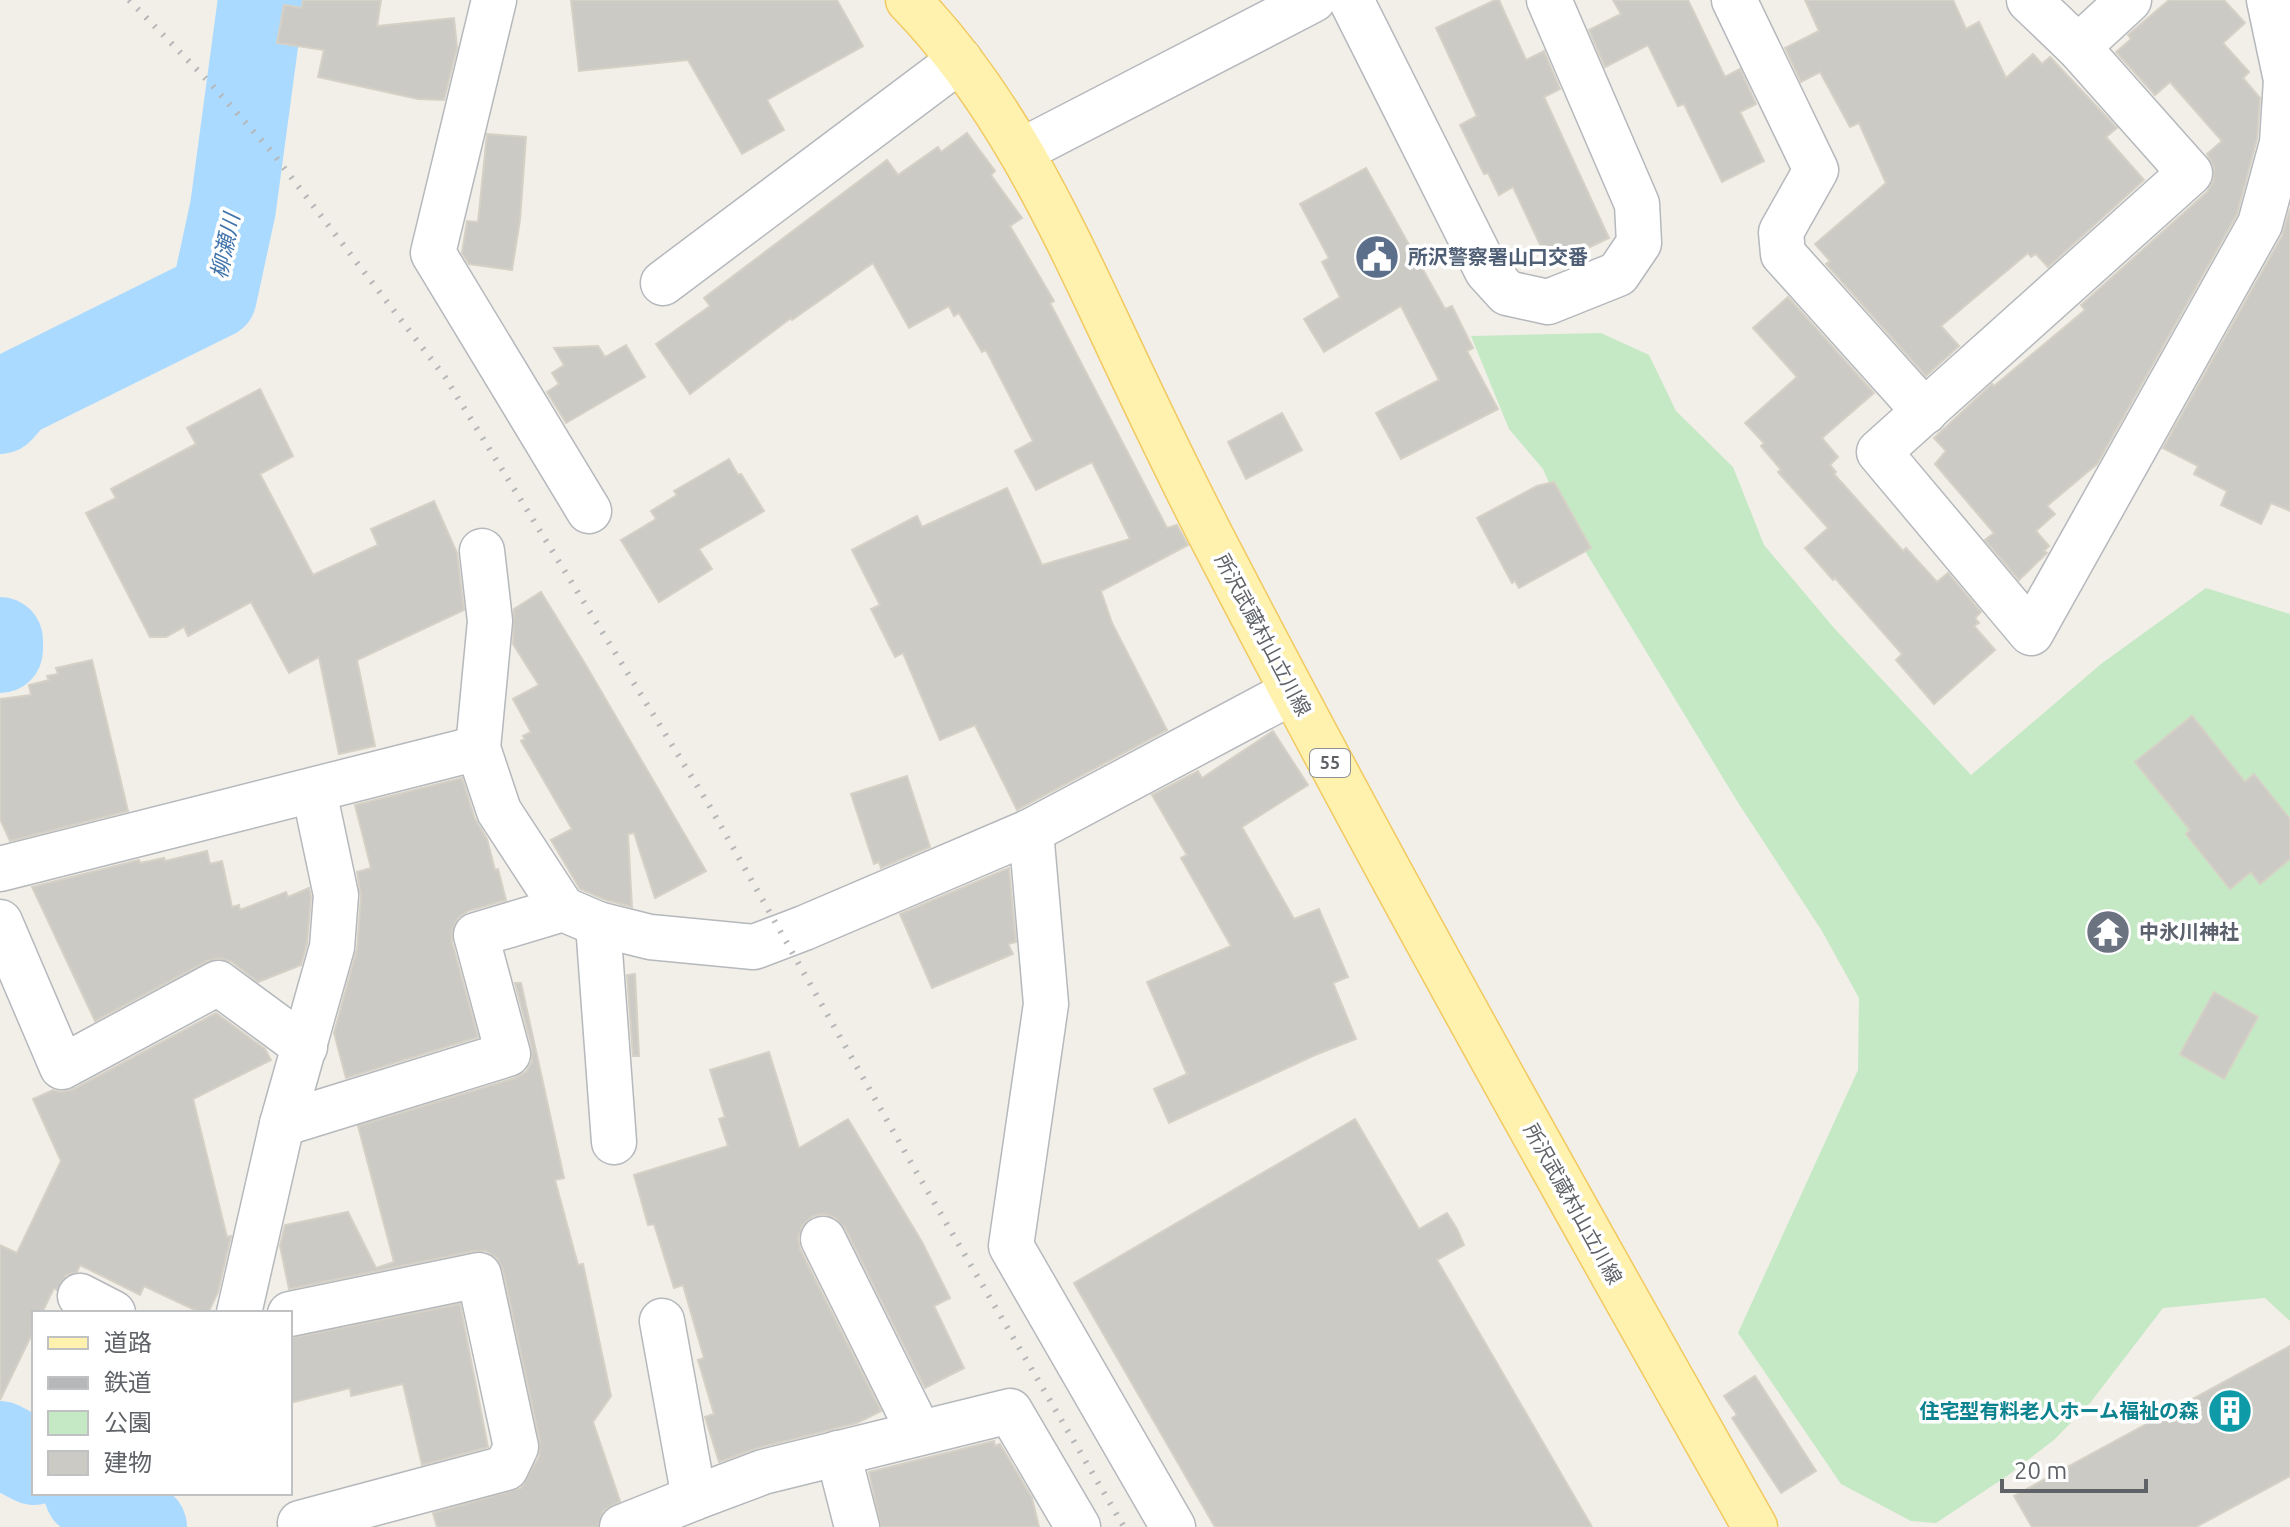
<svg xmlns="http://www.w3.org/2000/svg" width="2290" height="1527" font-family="Ubuntu,'Noto Sans JP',sans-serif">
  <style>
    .green { fill: #c5e8c5 }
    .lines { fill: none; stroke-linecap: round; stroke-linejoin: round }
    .river { stroke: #aadaff; stroke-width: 86 }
    .building { fill: #cccac5; stroke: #d6d1c6; stroke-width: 2 }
    .minor-casing { stroke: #b5b8bc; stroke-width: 47 }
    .major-casing { stroke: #f2c960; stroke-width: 47 }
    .minor { stroke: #fff; stroke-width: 44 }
    .major { stroke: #fff2af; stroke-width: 44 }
    .rail { stroke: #b6b7b8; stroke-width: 6; stroke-dasharray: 2 10; stroke-linecap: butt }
    .labels { text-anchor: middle; stroke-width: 7; stroke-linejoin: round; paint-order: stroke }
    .shield { fill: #fff; stroke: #8f9295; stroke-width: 2 }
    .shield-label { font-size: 18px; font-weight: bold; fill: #5f6368 }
    .service-label { font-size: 20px; font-weight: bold; fill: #4e5e75; stroke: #fff; text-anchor: start }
    .street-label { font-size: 20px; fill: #5f6368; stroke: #fff }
    .worship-label { font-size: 20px; font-weight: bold; fill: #5b616d; stroke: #fff; text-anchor: start }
    .culture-label { font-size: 20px; font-weight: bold; fill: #0d838f; stroke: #fff; text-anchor: end }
    .water-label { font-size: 22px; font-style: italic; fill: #4174aa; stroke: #fff }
  </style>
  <rect width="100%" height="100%" fill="#f1efe8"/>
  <polygon class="green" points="1601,333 1649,355 1676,411 1733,467 1764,545 1834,628 1971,775 2101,664 2206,588 2290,614 2290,1321 2265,1298 2163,1308 2090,1403 2055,1439 2007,1476 1936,1523 1911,1521 1841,1484 1738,1333 1858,1070 1859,998 1822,931 1737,801 1565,518 1543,469 1509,429 1471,336"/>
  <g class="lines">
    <g class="river">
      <polyline points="0,411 14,395 214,296 233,208 261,0"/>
      <polyline points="0,640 0,650"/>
      <polyline points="0,1444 34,1462"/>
      <polyline points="87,1493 144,1527"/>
    </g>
  </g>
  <g class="building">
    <polygon points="303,0 381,0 377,26 454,18 457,48 444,100 418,99 318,77 324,50 277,43 284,5 302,8"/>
    <polygon points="571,0 837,0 863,46 767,100 784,130 742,154 688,60 579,71"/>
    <polygon points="1495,0 1499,0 1526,60 1544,51 1560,89 1544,97 1609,238 1550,266 1513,187 1499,195 1488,173 1484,174 1460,125 1477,116 1436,28"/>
    <polygon points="1613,0 1688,0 1725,77 1740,69 1756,104 1740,112 1764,161 1722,182 1684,104 1678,106 1648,45 1605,67 1589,30 1621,14"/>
    <polygon points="1805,0 1953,0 1966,29 1979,22 2006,78 2033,54 2042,64 2050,57 2117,128 2106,137 2144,180 2048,267 2036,254 2031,257 2028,253 1941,326 1959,346 1926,376 1826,264 1830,261 1815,244 1886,183 1859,123 1850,127 1820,72 1801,82 1785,48 1819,31"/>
    <polygon points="2169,0 2224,0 2245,23 2223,43 2249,72 2243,78 2260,98 2257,139 2237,214 2097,464 2047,506 2055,514 2036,531 2049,546 2044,551 2047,553 2019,580 1985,540 1994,533 1935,464 1946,451 1934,438 1992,384 1994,386 2085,310 2081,305 2207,192 2213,182 2214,167 2207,154 2222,141 2170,82 2155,95 2116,52 2131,39 2128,35"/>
    <polygon points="967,133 995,171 991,175 1022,218 1010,226 1054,301 1050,303 1167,528 1177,525 1188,545 1101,591 1112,623 1167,730 1017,810 975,725 940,740 903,653 895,657 871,609 880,605 852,550 917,516 922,527 1007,488 1042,565 1130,539 1092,462 1036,490 1015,451 1033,441 986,350 982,352 959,313 954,316 949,306 909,328 873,263 792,320 791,318 690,394 656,344 710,306 704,298 887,160 898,175 938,147 941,152"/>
    <polygon points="487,134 526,137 520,220 512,270 469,264 462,253 467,221 478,222"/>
    <polygon points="1366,168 1445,309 1452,306 1473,348 1467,351 1498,409 1401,459 1376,413 1439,380 1401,306 1324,352 1304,319 1340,297 1322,262 1329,258 1300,204"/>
    <polygon points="2290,209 2290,511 2271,503 2261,524 2221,505 2227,491 2194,474 2198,466 2163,448 2282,236"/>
    <polygon points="1788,297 1874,393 1822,438 1838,457 1830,465 1836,472 1834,474 1903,551 1906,548 1937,582 1948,573 1981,612 1975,618 1979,623 1974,626 1995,650 1934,704 1896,660 1902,654 1835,578 1833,580 1805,548 1828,528 1778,472 1781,470 1761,446 1764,443 1745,423 1797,377 1753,328"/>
    <polygon points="626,345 645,377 566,423 547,392 559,384 552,373 564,365 554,348 598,346 605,357"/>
    <polygon points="260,389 293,456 260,474 313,575 378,545 371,529 434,501 457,553 464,610 357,660 375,746 339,754 319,657 289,673 251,602 188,636 184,627 166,637 150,637 86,513 116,498 111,489 196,444 187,428"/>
    <polygon points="1282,413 1302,450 1246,479 1228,442"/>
    <polygon points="729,459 738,475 741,474 764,511 699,549 712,569 659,602 621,540 656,519 651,511 677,495 674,491"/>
    <polygon points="1554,482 1591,548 1519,588 1515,581 1512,583 1477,518 1537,486"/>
    <polygon points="541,592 584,662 706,871 655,898 634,833 628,834 632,907 606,900 580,889 551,840 572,829 521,741 525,739 523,736 531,732 513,699 539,685 513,644 514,609"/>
    <polygon points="92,660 128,811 10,841 0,819 0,699 31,695 29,685 49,680 47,676 58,674 56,668"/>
    <polygon points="2192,716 2245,782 2254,774 2290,819 2290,859 2260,884 2251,872 2230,889 2186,834 2190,830 2135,762"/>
    <polygon points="1273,731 1308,785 1242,827 1294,919 1319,909 1348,977 1333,983 1356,1039 1315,1055 1169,1123 1154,1089 1187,1074 1147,982 1231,946 1181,858 1187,855 1152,795 1198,771 1202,778"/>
    <polygon points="907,776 930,847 881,868 879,862 874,864 851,794"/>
    <polygon points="462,778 475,819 487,839 495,870 498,869 506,900 468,911 458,918 452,930 452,942 478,1037 346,1078 334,1033 357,949 361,896 357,872 371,868 355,805"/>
    <polygon points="207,851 210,864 222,861 232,907 239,905 240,910 286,892 288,897 309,888 311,897 307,943 301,965 258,982 232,962 219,958 207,961 95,1021 32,887 139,860 140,863 164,858 165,861"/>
    <polygon points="1009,868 1016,942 1008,944 1013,954 932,988 900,914"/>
    <polygon points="635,974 639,1056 633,1056 627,975"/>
    <polygon points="515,983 521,983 564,1178 555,1180 578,1265 583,1264 611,1396 593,1422 620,1501 603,1511 598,1527 437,1527 433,1513 521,1488 539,1457 540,1442 503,1270 497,1258 486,1251 474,1251 289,1289 280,1246 285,1225 348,1212 376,1268 394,1262 358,1126 515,1078 526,1072 532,1061 532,1048"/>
    <polygon points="2214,992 2258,1017 2224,1079 2180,1054"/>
    <polygon points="216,1013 265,1049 271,1060 193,1099 227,1237 231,1236 218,1292 208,1313 201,1313 144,1286 140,1295 80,1265 77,1272 66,1275 57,1290 54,1288 42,1313 34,1313 34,1330 0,1400 0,1245 17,1253 61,1161 33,1099 53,1090 61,1092 74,1089"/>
    <polygon points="769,1052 799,1148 848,1119 922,1242 950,1298 934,1306 964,1368 925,1388 845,1228 836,1218 824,1214 813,1216 802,1226 798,1238 800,1249 881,1411 857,1423 757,1448 719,1462 705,1417 714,1414 698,1360 704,1358 683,1285 674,1288 654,1224 648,1225 634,1175 728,1146 719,1119 725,1117 710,1070"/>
    <polygon points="1355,1119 1419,1229 1447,1213 1457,1229 1464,1245 1437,1260 1592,1527 1215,1527 1074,1283"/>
    <polygon points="460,1304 488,1447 422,1465 403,1384 351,1396 350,1388 290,1403 290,1338"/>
    <polygon points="2290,1346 2290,1476 2196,1527 2032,1527 2014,1496"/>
    <polygon points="1755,1376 1816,1471 1781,1493 1732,1418 1737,1415 1724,1396"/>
    <polygon points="994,1441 995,1446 1000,1444 1032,1498 1039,1527 881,1527 869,1472"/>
  </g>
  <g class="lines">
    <g class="minor-casing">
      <g id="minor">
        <polyline points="494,0 433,253 589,511"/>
        <polyline points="1351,0 1487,271 1507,293 1548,302 1618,274 1639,243 1637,204 1549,0"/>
        <polyline points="1734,0 1816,170 1781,232 1783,254 1925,412"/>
        <polyline points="2029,0 2078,47 2190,173 1879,452 2031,633 2260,224 2282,143 2286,80 2269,0"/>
        <polyline points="2078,47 2129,0"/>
        <polyline points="1021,151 1313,0"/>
        <polyline points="663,283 960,60"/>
        <polyline points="482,551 490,621 478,748 499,811 563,909 598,924 650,937 754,947 804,928 1031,831 1292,692"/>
        <polyline points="1031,831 1046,1004 1011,1246 1173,1527"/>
        <polyline points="0,869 478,748"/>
        <polyline points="0,922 62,1067 218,983 305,1047"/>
        <polyline points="598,924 614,1142"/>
        <polyline points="282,1124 508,1054 476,935 563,909"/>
        <polyline points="823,1239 919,1432"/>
        <polyline points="80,1296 113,1313"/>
        <polyline points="239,1313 282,1124 332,947 336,895 314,791"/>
        <polyline points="290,1314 479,1275 516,1447 506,1468 300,1523"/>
        <polyline points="662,1321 694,1498 763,1472 1010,1411 1078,1527"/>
        <polyline points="838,1453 857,1527"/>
        <polyline points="622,1527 694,1498"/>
      </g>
    </g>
    <g class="major-casing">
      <path id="major" d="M908,0C999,93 1055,211 1110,328C1146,405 1182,481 1222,557C1392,884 1573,1205 1755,1527"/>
    </g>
    <use href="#minor" class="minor"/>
    <use href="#major" class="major"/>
    <polyline class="rail" points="129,0 211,84 271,151 445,377 709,805 914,1168 1124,1527"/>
  </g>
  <defs>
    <g id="civic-disc" transform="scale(2.3)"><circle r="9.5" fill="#5c6f8a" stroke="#fff"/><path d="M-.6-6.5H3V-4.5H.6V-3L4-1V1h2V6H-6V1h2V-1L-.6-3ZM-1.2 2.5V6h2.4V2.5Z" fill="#fff"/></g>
    <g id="temple-disc" transform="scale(2.3)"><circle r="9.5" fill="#6b7280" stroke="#fff"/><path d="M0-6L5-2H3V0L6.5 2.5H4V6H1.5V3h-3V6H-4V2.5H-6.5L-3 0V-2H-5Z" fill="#fff"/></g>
    <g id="building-disc" transform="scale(2.3)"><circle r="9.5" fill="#0f9aa8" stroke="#fff"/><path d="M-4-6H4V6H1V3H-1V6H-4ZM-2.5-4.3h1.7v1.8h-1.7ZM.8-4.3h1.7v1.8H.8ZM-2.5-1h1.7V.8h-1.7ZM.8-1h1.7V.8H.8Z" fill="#fff"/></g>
  </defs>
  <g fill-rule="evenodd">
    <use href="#civic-disc" x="1377" y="257"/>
    <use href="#temple-disc" x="2108" y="932"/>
    <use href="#building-disc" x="2230" y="1411"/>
  </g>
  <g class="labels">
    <rect class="shield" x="1310" y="749" width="40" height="28" rx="6"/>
    <g class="shield-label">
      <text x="1330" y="769">55</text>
    </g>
    <g class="service-label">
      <text x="1408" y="264">所沢警察署山口交番</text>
    </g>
    <g class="street-label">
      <text transform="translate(1263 635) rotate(62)" y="7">所沢武蔵村山立川線</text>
      <text transform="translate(1573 1204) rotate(61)" y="7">所沢武蔵村山立川線</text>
    </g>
    <g class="worship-label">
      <text x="2139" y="939">中氷川神社</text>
    </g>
    <g class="culture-label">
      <text x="2199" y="1418">住宅型有料老人ホーム福祉の森</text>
    </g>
    <g class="water-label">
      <text transform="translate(225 246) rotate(-78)" y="8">柳瀬川</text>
    </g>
  </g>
  <rect x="32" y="1311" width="260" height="184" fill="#ffffff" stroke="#bfc1c3" stroke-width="2"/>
  <rect x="48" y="1337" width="40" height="12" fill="#fff2af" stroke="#bfc1c3" stroke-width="2"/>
  <text x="104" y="1351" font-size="24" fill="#5f6368">道路</text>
  <rect x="48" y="1377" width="40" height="12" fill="#b6b7b8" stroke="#bfc1c3" stroke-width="2"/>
  <text x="104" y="1391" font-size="24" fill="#5f6368">鉄道</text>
  <rect x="48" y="1411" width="40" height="24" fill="#c5e8c5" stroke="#bfc1c3" stroke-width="2"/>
  <text x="104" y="1431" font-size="24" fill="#5f6368">公園</text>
  <rect x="48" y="1451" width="40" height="24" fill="#cccac5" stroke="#bfc1c3" stroke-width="2"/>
  <text x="104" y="1471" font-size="24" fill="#5f6368">建物</text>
  <path d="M2002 1479v12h144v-12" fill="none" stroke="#5f6368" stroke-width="4"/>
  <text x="2014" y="1479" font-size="24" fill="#5f6368" stroke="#ffffff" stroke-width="6" paint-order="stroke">20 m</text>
</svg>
